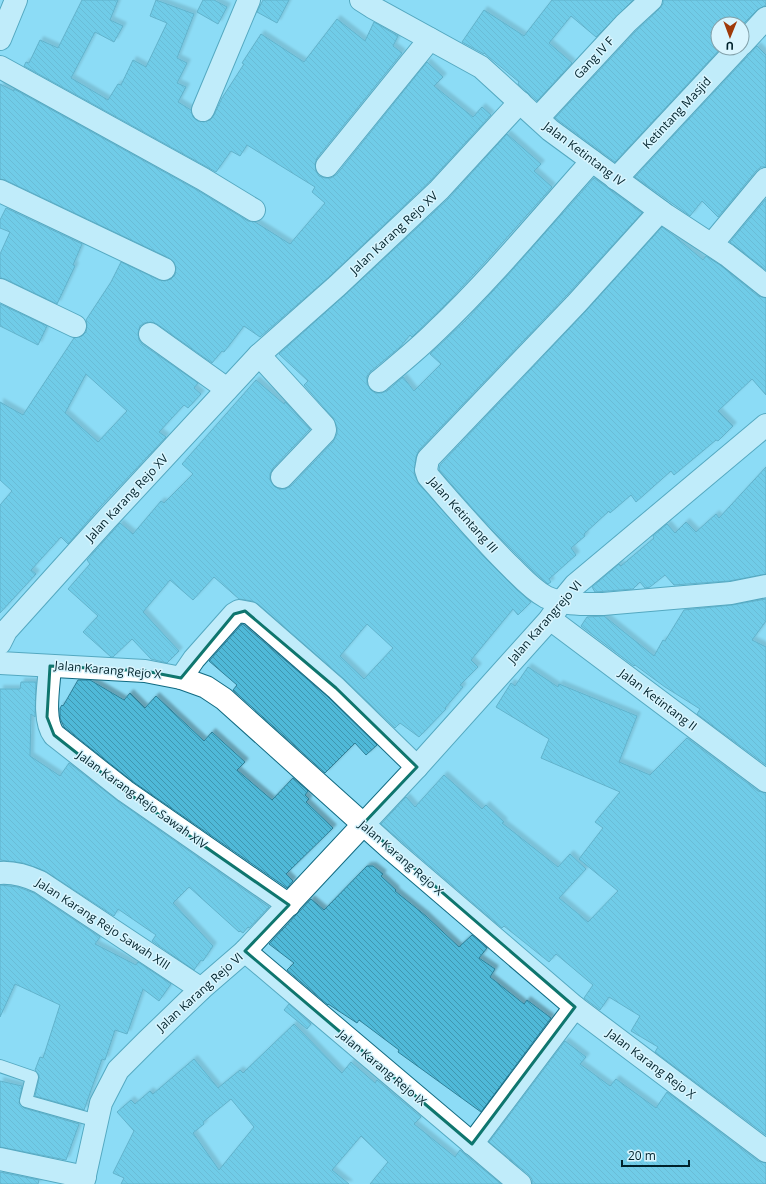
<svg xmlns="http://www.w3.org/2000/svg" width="766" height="1184" font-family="'Open Sans',sans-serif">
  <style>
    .building { fill: url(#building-back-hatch); stroke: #2e7f97; fill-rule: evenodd; filter: url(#shadow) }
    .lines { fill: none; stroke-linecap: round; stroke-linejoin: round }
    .service-casing { stroke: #106a81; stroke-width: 14 }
    .minor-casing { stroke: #106a81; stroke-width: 24 }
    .tertiary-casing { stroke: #106a81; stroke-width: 24 }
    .service { stroke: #fff; stroke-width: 12 }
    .minor { stroke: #fff; stroke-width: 22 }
    .tertiary { stroke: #fff; stroke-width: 22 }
    .marked { fill: none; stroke: #0f766e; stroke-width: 3; stroke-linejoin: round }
    .labels { text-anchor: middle; stroke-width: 3; stroke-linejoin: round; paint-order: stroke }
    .street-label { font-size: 12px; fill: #00222b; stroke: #d9f5fe }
  </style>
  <defs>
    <pattern id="building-back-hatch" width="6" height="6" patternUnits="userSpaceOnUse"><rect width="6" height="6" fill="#4fb9d8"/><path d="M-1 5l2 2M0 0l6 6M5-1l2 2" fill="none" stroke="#3f96af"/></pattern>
    <filter id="shadow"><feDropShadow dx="3.5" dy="-3.5" stdDeviation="1" flood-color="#0004"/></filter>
  </defs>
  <rect width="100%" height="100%" fill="#8ddcf6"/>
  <g class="building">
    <path d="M82,0H118L110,20L123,26L114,42L95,32L71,78L108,100L118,84L121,85L133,60L146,67L167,23L150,16L156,0L194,14L177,58L187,63L177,83L186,87L178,102L191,110L193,117L198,121L204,122L210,120L214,115L222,98L244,64L242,63L261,34L304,62L337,19L365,41L374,22L398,36L393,46L402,53L317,158L315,164L316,171L319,176L325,178H331L337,174L427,62L443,77L434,86L473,117L482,107L491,115L430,181L329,277L260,337L244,326L224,352L222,351L212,363L157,324L151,322L144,323L140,326L138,333L139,340L142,344L198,383L194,388L201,394L188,408L184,405L159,432L166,437L100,507L68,544L61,537L31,570L36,574L0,613V505L12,491L0,480V402L23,415L74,338L82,336L86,332L87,325L86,320L111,282L121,262L159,280L165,281L171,279L175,275L176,268L174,262L169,258L5,180L0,179V84L14,91V89L197,190L248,221L255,222L290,244L325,203L312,192L315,187L247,145L240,156L231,151L216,172L24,66L26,62L29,63L40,40L58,48ZM86,374L127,411L98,442L65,413Z"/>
    <polygon points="203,0 214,0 227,7 218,24 197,12"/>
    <polygon points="263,0 289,0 277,23 257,12"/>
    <polygon points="552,0 633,0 596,37 571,16 549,43 572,63 537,101 518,84 519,82 484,53 484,54 462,42 484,10 524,36"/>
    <polygon points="663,0 766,0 766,5 757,10 743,24 718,24 718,48 721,48 615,162 555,118 635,32 659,9 663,4"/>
    <polygon points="757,46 766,55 766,167 761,167 756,171 718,217 702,201 690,216 635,177"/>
    <path d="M507,134L541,164L534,171L552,187L487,260L448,302L414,335L412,337L410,335L400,347L371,371L367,376V383L370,389L375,393H381L387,391L403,377L414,391L441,364L430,354L466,320L506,277L594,178L642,213L568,294L419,450L416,457L414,474L419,484L482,555L516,589L531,602L518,615L513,609L471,660L478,667L460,685L463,687L445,708L446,709L419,737L400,723L395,728L344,679L258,604L252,601L239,599L214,577L193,600L170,580L143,612L179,651L167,663L151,659L132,639L113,657H111L83,632L98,616L68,589L90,564L87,560L120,523L133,534L161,501L164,503L193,474L182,464L256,380L284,404L285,402L310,429L273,468L270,474V480L274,486L279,489H285L291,486L333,442L337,434V427L333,418L304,385L308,381L279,354L345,295L448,199ZM367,624L393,648L364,679L340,656Z"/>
    <polygon points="766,199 766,270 730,242"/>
    <polygon points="6,208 82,244 73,265 75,266 57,304 5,279 0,278 0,254 10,232 0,228 0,220"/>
    <polygon points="662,227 673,235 703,260 706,256 720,265 758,296 766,298 766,395 752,379 718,411 733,426 718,441 716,440 674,475 671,471 636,502 631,495 610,513 609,511 584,534 585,536 571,548 576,555 549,579 551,582 548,584 533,571 489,527 439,470 440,465 586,311"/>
    <polygon points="0,304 47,326 38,345 0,326"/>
    <polygon points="766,467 766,574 729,581 674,585 665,575 650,587 645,588 640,582 633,589 595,592 592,587 619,564 621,566 654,538 653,536 667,524 675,533 686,522 696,532 716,514 719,518"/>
    <polygon points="766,599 766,621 752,640 766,647 766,765 697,714 700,709 665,687 635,665 634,666 581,626 587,617 604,616 654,656 663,640 665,641 684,610 732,605"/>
    <polygon points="242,624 244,625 328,697 377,745 366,755 355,743 325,773 233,690 237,685 209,661"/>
    <polygon points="528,667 558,687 559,684 637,716 619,762 650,775 687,738 758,791 766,793 766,1135 655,1052 658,1047 631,1031 640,1016 609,997 600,1010 584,998 593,985 556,954 549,962 504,926 502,928 381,824 406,797 415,807 444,775 482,809 486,805 504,822 502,823 558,867 570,854 586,869 559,898 588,922 618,891 579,859 603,828 595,822 620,792 541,758 549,739 496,707 511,683 515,686"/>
    <polygon points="78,680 90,680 124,700 130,693 145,708 156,696 204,741 212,732 245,762 237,770 272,800 293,778 308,791 305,795 309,799 306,802 333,828 286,874 293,881 287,888 132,781 64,727 60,718 60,708 62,705 63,706"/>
    <polygon points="21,682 36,682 35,717 31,714 30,756 60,776 69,763 118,801 269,907 249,928 248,927 243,933 240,931 239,932 189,887 173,903 213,946 203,961 201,960 194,970 152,941 156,935 118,909 114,916 45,871 23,863 0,860 0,689 20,689"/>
    <polygon points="367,866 373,866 383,874 381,876 396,890 395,891 426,916 459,947 472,935 487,948 479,958 495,969 490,977 524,1004 527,1000 551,1018 481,1112 398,1052 399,1050 359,1020 357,1023 328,1004 328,1005 287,970 294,963 269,944 311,899 324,910"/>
    <polygon points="0,885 18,887 34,893 100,937 95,944 136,965 138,962 171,984 159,1001 143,989 127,1034 115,1030 105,1060 102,1059 84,1110 35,1096 39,1078 39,1075 35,1070 40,1057 43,1058 60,1005 15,984 0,1017"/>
    <polygon points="289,1004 311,1024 307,1029 284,1010"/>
    <path d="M294,1024L342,1073L351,1062L375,1083L377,1080L421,1117L414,1124L455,1157L460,1150L501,1184H370L388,1162L361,1136L332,1170L349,1184H121L124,1178L113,1173L134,1131L117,1112L131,1100L135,1104L150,1091L153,1094L194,1059L218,1088L240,1070L243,1073ZM231,1099L254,1127L219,1170L193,1133L204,1124L203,1122Z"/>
    <polygon points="565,1041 586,1057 580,1064 610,1086 616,1079 656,1108 667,1092 758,1161 766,1163 766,1184 532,1184 532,1179 528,1174 489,1142"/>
    <polygon points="0,1081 22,1086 19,1103 24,1108 79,1124 66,1160 0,1147"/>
    <polygon points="0,1172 39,1180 38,1184 0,1184"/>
  </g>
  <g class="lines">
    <g class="service-casing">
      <polyline id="service" points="0,1066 32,1077 26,1101 97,1121"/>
    </g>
    <g class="minor-casing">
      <g id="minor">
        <polyline points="361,0 372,7 481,67 550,130 666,215 727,255 766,286"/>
        <polyline points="0,39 16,0"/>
        <polyline points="742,44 766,18"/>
        <polyline points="0,67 203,179 254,210"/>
        <polyline points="203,110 249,0"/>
        <polyline points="538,118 626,23 651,0"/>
        <polyline points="327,166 430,39"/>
        <polyline points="616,179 738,48"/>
        <polyline points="0,191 164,269"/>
        <path d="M660,211L577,303L428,459L426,470L428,476C455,507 483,540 513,569C523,579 533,590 546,597C563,605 584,604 603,604L731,593L766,586"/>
        <polyline points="712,244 766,179"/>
        <polyline points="0,290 75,326"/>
        <polyline points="150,334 227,389"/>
        <polyline points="259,355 324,426 325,430 324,433 282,477"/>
        <path d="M379,381C398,365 418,349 436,331C492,278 541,218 592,161"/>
        <polyline points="550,619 766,781"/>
        <polyline points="0,643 6,631 106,520 259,355 337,286 439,190 520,102"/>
        <path d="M50,666C49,686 42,719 54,735L125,791L289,905"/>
        <polyline points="181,678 194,659 234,614 239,611 250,613 336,688 417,767"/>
        <path d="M0,873C15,872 27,876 40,882L201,989"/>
        <polyline points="245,951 520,1184"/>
        <polyline points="472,1144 575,1007"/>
        <polyline points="0,1159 85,1177"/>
        <polyline points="83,1184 101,1103 118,1070 147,1041 201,989 245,951 417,767 550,619 561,602 575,585 766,425"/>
      </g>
    </g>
    <g class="tertiary-casing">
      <polyline id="tertiary" points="0,663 145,671 181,678 206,687 224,699 393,851 575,1007 766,1151"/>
    </g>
    <use href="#service" class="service"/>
    <use href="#minor" class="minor"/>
    <use href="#tertiary" class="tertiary"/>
  </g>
  <path d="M0 0H766V1184H0ZM245,611L336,688L417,767L363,824L575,1007L472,1144L245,951L289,905L125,791L54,735L47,717L50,666L145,671L181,678L234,614Z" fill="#8ddcf6" fill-opacity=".55" fill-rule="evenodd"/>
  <path class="marked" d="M245,611L336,688L417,767L363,824L575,1007L472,1144L245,951L289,905L125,791L54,735L47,717L50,666L145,671L181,678L234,614Z"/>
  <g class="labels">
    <g class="street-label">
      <text transform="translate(594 58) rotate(-47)" y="4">Gang IV F</text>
      <text transform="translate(677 113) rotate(-47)" y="4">Ketintang Masjid</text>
      <text transform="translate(584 154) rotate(37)" y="4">Jalan Ketintang IV</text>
      <text transform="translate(394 233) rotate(-43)" y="4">Jalan Karang Rejo XV</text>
      <text transform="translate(127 498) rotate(-47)" y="4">Jalan Karang Rejo XV</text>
      <text transform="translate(463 515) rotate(48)" y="4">Jalan Ketintang III</text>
      <text transform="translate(545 622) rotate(-49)" y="4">Jalan Karangrejo VI</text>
      <text transform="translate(108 670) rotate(5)" y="4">Jalan Karang Rejo X</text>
      <text transform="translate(658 700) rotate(37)" y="4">Jalan Ketintang II</text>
      <text transform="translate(142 800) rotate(36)" y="4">Jalan Karang Rejo Sawah XIV</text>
      <text transform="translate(401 858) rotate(41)" y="4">Jalan Karang Rejo X</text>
      <text transform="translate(103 924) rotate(33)" y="4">Jalan Karang Rejo Sawah XIII</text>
      <text transform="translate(200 992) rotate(-42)" y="4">Jalan Karang Rejo VI</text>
      <text transform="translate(651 1064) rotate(37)" y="4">Jalan Karang Rejo X</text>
      <text transform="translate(382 1068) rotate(40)" y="4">Jalan Karang Rejo IX</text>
    </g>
  </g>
  <g transform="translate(730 36) rotate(181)"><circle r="19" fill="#d9f5fe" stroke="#82a1aa"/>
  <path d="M0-3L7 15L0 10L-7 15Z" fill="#9f3a0a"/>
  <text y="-6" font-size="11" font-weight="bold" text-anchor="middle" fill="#00222b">U</text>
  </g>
  <path d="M622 1160v6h67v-6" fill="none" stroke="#00222b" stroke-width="2"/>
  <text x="628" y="1160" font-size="12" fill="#00222b" stroke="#d9f5fe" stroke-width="3" paint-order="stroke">20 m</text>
</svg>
